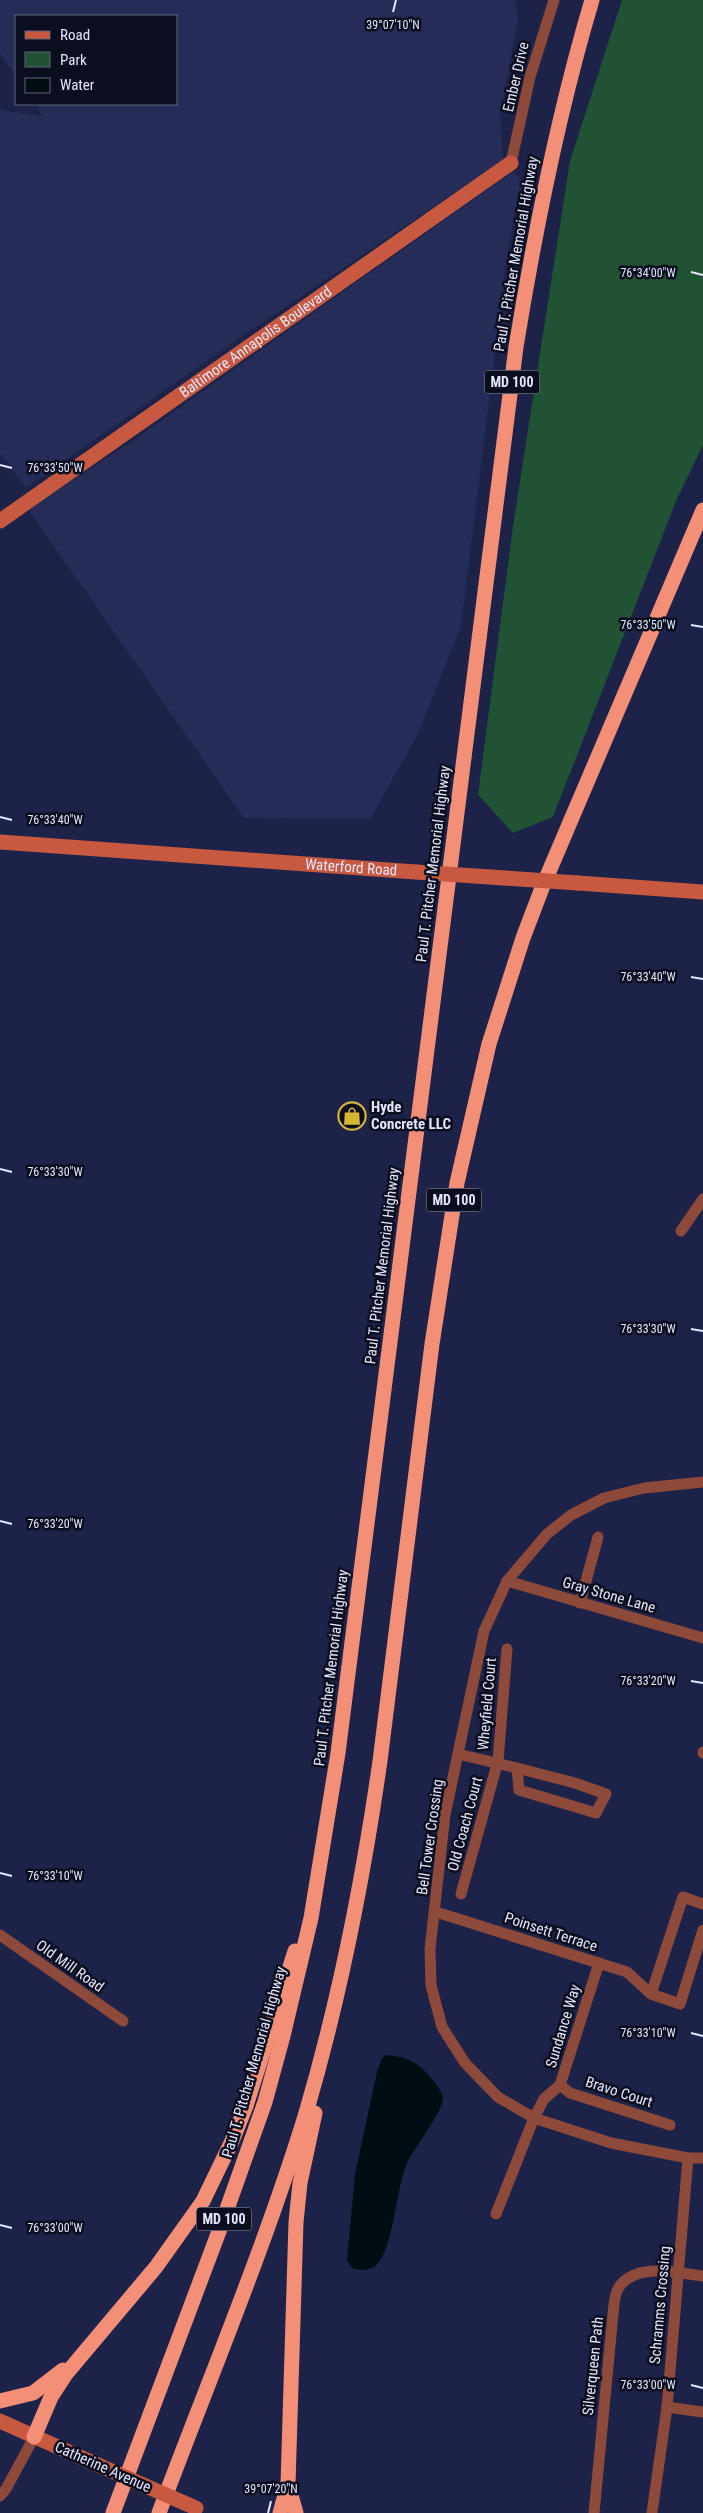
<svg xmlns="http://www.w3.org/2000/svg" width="703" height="2513" font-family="'Roboto Condensed',sans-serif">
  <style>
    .built { fill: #252c57 }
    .green { fill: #205334 }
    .water { fill: #000e13 }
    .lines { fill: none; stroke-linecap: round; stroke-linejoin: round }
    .street { stroke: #8d4939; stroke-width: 11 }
    .secondary { stroke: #c75940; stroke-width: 15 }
    .highway { stroke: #f48f77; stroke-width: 15 }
    .secondary-bridge { stroke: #c75940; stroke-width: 15 }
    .ticks { fill: none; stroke: #e2e7fb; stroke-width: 2 }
    .labels { text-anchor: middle; stroke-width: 5; stroke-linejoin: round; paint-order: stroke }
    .shield { fill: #0b0e1e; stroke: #a2a6b9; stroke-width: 1 }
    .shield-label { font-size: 14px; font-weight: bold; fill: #e2e7fb }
    .street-label { font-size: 15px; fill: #e2e7fb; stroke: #0b0e1e }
    .poi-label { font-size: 15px; font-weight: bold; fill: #e2e7fb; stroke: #0b0e1e; text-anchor: start }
    .ticks-label { font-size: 12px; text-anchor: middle; fill: #e2e7fb; stroke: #0b0e1e; stroke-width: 5; stroke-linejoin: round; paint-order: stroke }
  </style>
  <rect width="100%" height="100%" fill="#1d2248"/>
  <g class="built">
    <polygon points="0,0 515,0 518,19 500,114 503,160 238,339 26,488 0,453 0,110 43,116 35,104 176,104 176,16 16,16 16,76 0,53"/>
    <polygon points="512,172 521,179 507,256 461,626 418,734 370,819 244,818 28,509 137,438"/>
  </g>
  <polygon class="green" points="622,0 703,0 703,445 676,501 553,817 513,833 478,795 513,526 570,161"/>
  <path class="water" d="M386,2055C410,2057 422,2065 436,2084C438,2088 442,2092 443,2097C444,2110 414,2148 407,2163C396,2189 394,2242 379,2262C372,2271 362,2271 352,2268L347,2260L355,2174L377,2072L382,2058Z"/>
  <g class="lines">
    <g class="street">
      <polyline points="511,163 530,77 554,0"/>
      <polyline points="681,1231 703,1199"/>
      <polyline points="703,1482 644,1488 604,1498 571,1515 547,1534 507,1581 484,1631 445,1815 430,1949 431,1985 442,2027 465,2063 498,2097 534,2118 611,2143 688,2158 703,2158"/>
      <polyline points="507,1581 703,1638"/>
      <polyline points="580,1603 598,1537"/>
      <polyline points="703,1752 703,1753"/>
      <polyline points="458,1754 517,1768"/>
      <polygon points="517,1768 575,1783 606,1794 596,1813 519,1790"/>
      <polyline points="461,1894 498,1761 507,1649"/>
      <polyline points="703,1904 683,1897 651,1994 680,2004 703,1930"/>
      <polyline points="436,1912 627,1972 651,1994"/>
      <polyline points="0,1935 123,2021"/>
      <polyline points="560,2085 570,2093 670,2125"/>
      <polyline points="496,2214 534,2118 544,2099 560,2085 599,1963"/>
      <polyline points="667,2407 703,2412"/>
      <polyline points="0,2496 6,2489 34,2437"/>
      <path d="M594,2513L613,2314C614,2306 614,2294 619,2287C637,2262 677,2273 703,2276"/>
      <polyline points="652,2513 667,2407 688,2158"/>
    </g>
    <g class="secondary">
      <path id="s1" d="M0,521L511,163"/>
      <path id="s2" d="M0,842L416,872"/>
      <polyline points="578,883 703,892"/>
      <polyline points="0,2421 98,2465"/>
    </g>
    <g class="highway">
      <polyline points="0,2401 33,2393 63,2370"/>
      <polyline points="34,2437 51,2397 66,2374 156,2267 203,2201 232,2141 246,2106 295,1951"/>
      <polyline points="289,2488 296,2513"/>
      <path d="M113,2513L221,2226L265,2102L283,2036L311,1918L338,1753L516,347C535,230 558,114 592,0"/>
      <path d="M159,2513C208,2382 265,2247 306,2113C340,1997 363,1880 380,1761L432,1344L457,1183L489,1044L523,938L542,888L703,510"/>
      <polyline points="280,2513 288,2484 296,2222 300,2183 315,2113"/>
    </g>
    <g class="secondary-bridge">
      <polyline points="416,872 578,883"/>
      <polyline points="98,2465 196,2508"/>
    </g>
  </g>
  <path class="ticks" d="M393,12L396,0M691,272L703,275M0,465L12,468M691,625L703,627M0,817L12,820M691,977L703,979M0,1169L12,1172M691,1329L703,1331M0,1521L12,1524M691,1681L703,1683M0,1873L12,1876M691,2033L703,2036M0,2225L12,2228M691,2385L703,2388M268,2513L271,2501"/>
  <defs>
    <g id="shop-ring" transform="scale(1.4375)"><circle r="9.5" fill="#0b0e1e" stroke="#d5b534" stroke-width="1.5"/><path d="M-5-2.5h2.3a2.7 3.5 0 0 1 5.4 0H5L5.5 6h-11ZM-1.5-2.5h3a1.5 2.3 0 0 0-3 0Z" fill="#d5b534"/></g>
  </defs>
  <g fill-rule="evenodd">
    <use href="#shop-ring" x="352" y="1116"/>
  </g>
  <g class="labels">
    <g class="shield">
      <rect x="484.5" y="370.5" width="55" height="23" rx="4"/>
      <rect x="426.5" y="1188.5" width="55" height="23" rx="4"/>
      <rect x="196.5" y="2207.5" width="55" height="23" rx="4"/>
    </g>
    <g class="shield-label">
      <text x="512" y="387">MD 100</text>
      <text x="454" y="1205">MD 100</text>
      <text x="224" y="2224">MD 100</text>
    </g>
    <g class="street-label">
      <text transform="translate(516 77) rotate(-77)" y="5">Ember Drive</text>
      <text transform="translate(516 254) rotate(-80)" y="5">Paul T. Pitcher Memorial Highway</text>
      <text dy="5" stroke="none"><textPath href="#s1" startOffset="312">Baltimore Annapolis Boulevard</textPath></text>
      <text transform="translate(433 864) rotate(-83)" y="5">Paul T. Pitcher Memorial Highway</text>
      <text dy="5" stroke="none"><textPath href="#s2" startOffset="352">Waterford Road</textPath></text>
      <text transform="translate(382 1266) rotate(-83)" y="5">Paul T. Pitcher Memorial Highway</text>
      <text transform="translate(609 1595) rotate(16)" y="5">Gray Stone Lane</text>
      <text transform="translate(331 1668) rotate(-83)" y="5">Paul T. Pitcher Memorial Highway</text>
      <text transform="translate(487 1704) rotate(-85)" y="5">Wheyfield Court</text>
      <text transform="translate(465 1824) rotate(-75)" y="5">Old Coach Court</text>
      <text transform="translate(430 1837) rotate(-82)" y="5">Bell Tower Crossing</text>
      <text transform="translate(551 1932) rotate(18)" y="5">Poinsett Terrace</text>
      <text transform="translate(70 1966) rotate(35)" y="5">Old Mill Road</text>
      <text transform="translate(563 2026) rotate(-73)" y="5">Sundance Way</text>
      <text transform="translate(254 2062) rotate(-74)" y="5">Paul T. Pitcher Memorial Highway</text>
      <text transform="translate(619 2092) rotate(18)" y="5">Bravo Court</text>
      <text transform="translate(660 2305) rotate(-85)" y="5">Schramms Crossing</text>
      <text transform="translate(593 2366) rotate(-84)" y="5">Silverqueen Path</text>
      <text transform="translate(103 2467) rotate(24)" y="5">Catherine Avenue</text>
    </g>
    <g class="poi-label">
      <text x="371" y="1112">Hyde<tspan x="371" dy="17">Concrete LLC</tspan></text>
    </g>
  </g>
  <g class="ticks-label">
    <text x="393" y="29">39°07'10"N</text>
    <text x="648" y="277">76°34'00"W</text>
    <text x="55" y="472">76°33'50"W</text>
    <text x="648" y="629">76°33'50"W</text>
    <text x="55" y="824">76°33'40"W</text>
    <text x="648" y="981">76°33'40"W</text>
    <text x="55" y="1176">76°33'30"W</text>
    <text x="648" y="1333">76°33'30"W</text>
    <text x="55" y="1528">76°33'20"W</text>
    <text x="648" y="1685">76°33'20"W</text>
    <text x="55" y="1880">76°33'10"W</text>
    <text x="648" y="2037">76°33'10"W</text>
    <text x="55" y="2232">76°33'00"W</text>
    <text x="648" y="2389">76°33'00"W</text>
    <text x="271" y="2493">39°07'20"N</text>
  </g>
  <rect x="15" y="15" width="162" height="90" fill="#0b0e1e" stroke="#616576"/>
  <rect x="25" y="31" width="25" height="8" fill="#c75940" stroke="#616576"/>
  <text x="60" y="40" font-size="15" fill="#e2e7fb">Road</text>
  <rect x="25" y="52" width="25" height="15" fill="#205334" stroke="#616576"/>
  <text x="60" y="65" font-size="15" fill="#e2e7fb">Park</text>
  <rect x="25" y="78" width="25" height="15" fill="#000e13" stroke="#616576"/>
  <text x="60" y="90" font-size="15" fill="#e2e7fb">Water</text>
</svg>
